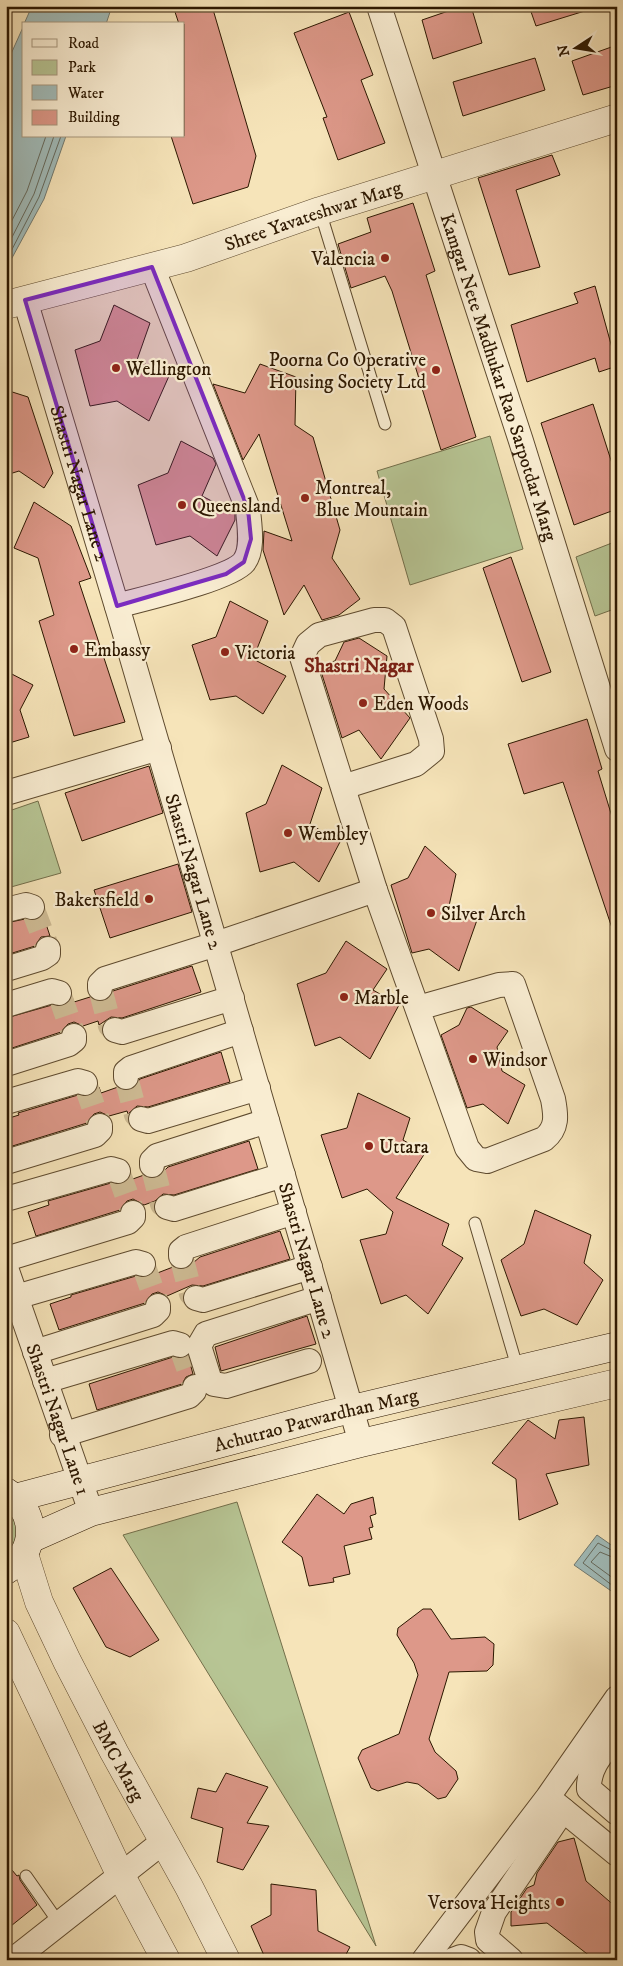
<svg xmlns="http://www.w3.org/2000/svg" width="623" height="1966" font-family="'IM FELL DW Pica',serif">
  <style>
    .green { fill: #b7c594; stroke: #726e4a }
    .water { fill: #a1bcba; stroke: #727a70 }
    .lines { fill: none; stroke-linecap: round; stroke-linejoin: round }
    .shore { stroke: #666a5d; stroke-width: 1 }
    .building { fill: #dd9889; stroke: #2c1700 }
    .minor-tunnel { stroke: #cebb94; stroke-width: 24; stroke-dasharray: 24 12; stroke-linecap: butt }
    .service-casing { stroke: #5e4a2e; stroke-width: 13 }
    .minor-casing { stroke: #5e4a2e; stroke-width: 26 }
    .tertiary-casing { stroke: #5e4a2e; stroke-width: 29 }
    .secondary-casing { stroke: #2c1700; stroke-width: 29 }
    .service { stroke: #f9edd2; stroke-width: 11 }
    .minor { stroke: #f9edd2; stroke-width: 24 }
    .tertiary { stroke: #f9edd2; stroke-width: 28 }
    .secondary { stroke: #f9edd2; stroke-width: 28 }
    .marked { fill: #7b2cbf; fill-opacity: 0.2; stroke: #7b2cbf; stroke-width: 4; stroke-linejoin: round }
    .poi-dot { fill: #8f2418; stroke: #f9edd2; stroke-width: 2 }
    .labels { text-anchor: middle; stroke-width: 4.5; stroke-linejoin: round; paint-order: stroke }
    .street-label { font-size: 19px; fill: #2c1700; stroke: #f9edd2 }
    .poi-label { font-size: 19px; fill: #2c1700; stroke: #f9edd2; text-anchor: start }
    .neighbourhood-label { font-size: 20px; font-weight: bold; fill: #7a1f14; stroke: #f9edd2 }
  </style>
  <rect width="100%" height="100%" fill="#f6e4b9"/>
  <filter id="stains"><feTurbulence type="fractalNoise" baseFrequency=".004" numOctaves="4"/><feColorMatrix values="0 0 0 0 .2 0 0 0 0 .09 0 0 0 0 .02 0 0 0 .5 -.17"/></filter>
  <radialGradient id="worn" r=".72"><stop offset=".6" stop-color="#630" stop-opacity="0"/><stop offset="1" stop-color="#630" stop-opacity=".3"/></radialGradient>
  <g class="green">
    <polygon points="490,436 523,549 410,585 377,471"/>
    <polygon points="617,541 617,608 595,616 576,557"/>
    <polygon points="38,801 61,873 11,887 6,872 6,812"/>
    <polygon points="237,1502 376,1946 123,1535"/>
    <path d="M6,1508C22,1527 20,1537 6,1557Z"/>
  </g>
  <g class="water">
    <polygon points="32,6 112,6 106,24 24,24"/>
    <polygon points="24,25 24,136 66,136 44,199 6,269 6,65"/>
    <polygon points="597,1535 617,1549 617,1595 574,1565"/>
  </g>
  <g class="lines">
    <g class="shore">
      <polyline points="6,232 27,191 46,136"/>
      <polyline points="6,249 34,194 54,136"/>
      <polyline points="6,261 39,197 61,136"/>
      <polyline points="617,1553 598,1543 583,1563 617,1589"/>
      <polyline points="617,1559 600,1552 591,1562 617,1581"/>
    </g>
  </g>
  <g class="building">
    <polygon points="173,6 212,6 256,156 248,187 193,204 171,136 184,136 184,24 179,24"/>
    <polygon points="463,6 471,6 482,43 433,59 422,20"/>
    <polygon points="529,6 587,6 588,10 536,26"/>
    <polygon points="349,12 373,75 361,80 385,143 338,160 323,118 327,117 294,33"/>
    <polygon points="617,45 617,85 583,95 572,61"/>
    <polygon points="535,58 545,90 463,116 453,82"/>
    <polygon points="552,155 560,175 516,190 540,267 509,275 478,178"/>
    <polygon points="413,203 435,271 426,275 476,437 441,450 392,291 385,276 351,288 338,244 371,232 367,218"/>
    <polygon points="595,286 617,366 599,372 595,358 527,382 511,325 578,303 574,293"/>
    <polygon points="114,305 150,323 137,360 169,376 149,421 117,401 90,406 75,350 100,341"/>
    <polygon points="260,364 296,377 295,425 313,437 340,530 332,558 360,599 339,615 322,620 304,585 284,615 263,550 264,531 292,541 259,434 243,460 213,384 245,393"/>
    <polygon points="6,390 28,397 53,473 44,488 19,471 6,475"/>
    <polygon points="593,404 617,479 617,509 574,525 541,423"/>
    <polygon points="181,441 213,458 216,464 202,496 235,513 235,520 217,556 190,536 156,545 138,485 168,473"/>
    <polygon points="34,502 71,526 91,578 79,582 125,722 74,736 39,621 54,615 38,558 14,548"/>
    <polygon points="511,557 551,672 522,682 483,568"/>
    <polygon points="230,601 268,621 253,659 286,676 263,714 236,696 210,700 192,645 216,637"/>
    <polygon points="359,638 387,656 384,689 410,718 381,759 359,730 342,738 319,665 335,661 344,642"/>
    <polygon points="6,671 33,685 20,710 29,737 6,744"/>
    <polygon points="587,719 602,769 598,771 617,833 617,933 614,934 563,782 524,794 508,744"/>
    <polygon points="282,765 322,788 310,824 340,842 319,882 294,862 260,872 246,813 266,804"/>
    <polygon points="149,766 163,813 82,841 65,793"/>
    <polygon points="425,846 456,874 449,906 477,920 459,971 429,949 412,953 391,885 408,878"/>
    <polygon points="178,864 192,912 110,938 94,890"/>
    <polygon points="43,915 50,936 41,937 35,946 6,955 6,923 25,919 35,920"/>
    <polygon points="346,941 387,969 373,990 399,1005 370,1059 340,1037 315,1046 297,984 326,973"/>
    <polygon points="192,966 201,992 122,1018 111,1017 99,1025 98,1021 83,1026 74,1022 68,1024 61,1032 6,1050 6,1018 52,1005 63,1006 72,997 74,1002 90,997 100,1002 106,1000 113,991"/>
    <polygon points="471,1007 508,1031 497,1047 502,1071 525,1085 508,1124 483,1104 467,1108 441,1035 459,1025 467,1008"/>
    <polygon points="221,1052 230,1082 148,1107 137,1106 128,1114 127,1111 109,1116 100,1112 94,1114 87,1123 6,1148 6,1119 19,1115 18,1113 78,1095 89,1096 99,1087 101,1093 118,1087 126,1091 132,1089 140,1079"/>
    <polygon points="358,1093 410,1118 403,1140 425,1153 396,1198 449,1224 442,1245 463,1258 428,1314 406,1295 381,1304 360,1240 386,1234 393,1212 367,1189 342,1198 321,1135 347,1128"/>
    <polygon points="249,1141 258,1169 174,1195 163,1194 155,1201 144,1205 133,1199 127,1201 120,1210 36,1236 28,1212 49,1205 48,1201 111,1183 122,1184 129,1178 130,1180 144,1175 152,1179 158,1177 168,1167"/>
    <polygon points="535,1210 591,1235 584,1263 603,1280 577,1325 544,1309 521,1316 501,1260 524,1244"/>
    <polygon points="280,1231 290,1259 203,1286 192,1285 167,1296 158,1292 152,1294 145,1303 59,1330 50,1304 71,1297 71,1295 136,1276 147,1277 173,1267 181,1270 187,1268 200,1257"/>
    <polygon points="307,1316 316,1344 221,1371 215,1347"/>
    <polygon points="188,1356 193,1374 186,1377 182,1384 97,1410 89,1384 173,1357 183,1358"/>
    <polygon points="584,1417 589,1465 546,1474 558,1504 519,1520 516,1479 492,1463 528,1420 555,1439 559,1420"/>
    <polygon points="317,1494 344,1514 351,1504 373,1497 376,1514 370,1516 373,1527 369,1528 372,1539 344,1546 350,1574 333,1578 334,1582 309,1586 302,1557 282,1542"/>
    <polygon points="111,1568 159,1640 130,1657 106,1647 73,1588"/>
    <polygon points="423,1609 431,1609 451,1639 485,1637 494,1644 493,1665 487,1671 449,1672 429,1739 435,1752 456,1771 458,1779 446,1797 438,1799 418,1784 407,1782 378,1791 371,1788 358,1758 362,1750 399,1734 418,1675 414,1663 397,1635 398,1628"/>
    <polygon points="226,1773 268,1787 247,1823 269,1826 243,1870 217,1862 223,1828 191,1818 198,1788 216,1792"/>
    <polygon points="574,1838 586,1881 617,1908 617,1960 595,1960 547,1923 511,1926 511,1912 527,1888 534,1885 537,1873 558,1842"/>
    <polygon points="6,1863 17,1876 19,1875 20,1880 37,1905 6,1930"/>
    <polygon points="271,1884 316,1890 318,1931 350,1947 343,1960 266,1960 251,1926 271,1915"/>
  </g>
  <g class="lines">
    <g class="minor-tunnel">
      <polyline points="32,907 48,949"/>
      <polyline points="100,988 110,1026 115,1030"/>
      <polyline points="59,993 74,1036"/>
      <polyline points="126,1077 136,1115 141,1119"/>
      <polyline points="85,1083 100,1126"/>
      <polyline points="152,1165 162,1204 167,1207"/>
      <polyline points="118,1171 133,1213"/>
      <polyline points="181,1256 191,1294 196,1298"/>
      <polyline points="143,1264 158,1306"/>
      <polyline points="180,1345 195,1387"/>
    </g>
    <g class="service-casing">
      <g id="service">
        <polyline points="320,211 385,424"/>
        <polyline points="475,1223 518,1370"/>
        <polyline points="26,1876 59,1923"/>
      </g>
    </g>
    <g class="minor-casing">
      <g id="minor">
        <path id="s1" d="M379,6L521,441L617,749"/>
        <path id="s2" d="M25,300L121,620L361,1443"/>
        <path d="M117,606C142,599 230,579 244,562C254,549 249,524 248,509L152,267"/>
        <path d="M343,787L416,764L432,751L431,739L394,627L385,620H374L319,635L308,644L302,657L375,890L467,1148L476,1159L487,1161L544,1139C558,1128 556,1115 553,1099L513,984L499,985L418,1008"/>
        <polyline points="6,793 159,748"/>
        <polyline points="6,910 26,905 32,907"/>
        <polyline points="6,969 42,958 48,954 48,949"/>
        <polyline points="100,988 100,984 105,979 216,944 375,890"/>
        <polyline points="6,1005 52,991 59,993"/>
        <polyline points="115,1030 122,1032 232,998"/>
        <polyline points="6,1064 69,1044 74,1040 74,1036"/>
        <polyline points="126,1077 126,1072 131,1068 241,1031"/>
        <polyline points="6,1102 78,1081 85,1083"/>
        <polyline points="141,1119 148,1121 258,1088"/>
        <polyline points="6,1162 95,1135 100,1130 100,1126"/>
        <polyline points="152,1165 152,1161 157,1156 267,1121"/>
        <polyline points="6,1199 111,1169 118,1171"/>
        <polyline points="167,1207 174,1209 283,1175"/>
        <polyline points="181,1256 181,1251 186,1247 294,1212"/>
        <polyline points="6,1259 128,1222 133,1217 133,1213"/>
        <path id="s3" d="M6,1268L91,1512"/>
        <polyline points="16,1297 136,1262 143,1264"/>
        <polyline points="196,1298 203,1300 310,1267"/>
        <polyline points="35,1352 153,1315 158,1310 158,1306"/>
        <polyline points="309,1361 226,1386 214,1384 210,1381 199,1346 206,1334 319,1298"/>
        <polyline points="45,1381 173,1343 180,1345"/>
        <polyline points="62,1435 189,1396 194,1391 195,1387"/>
        <path d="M617,1734C604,1751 588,1767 589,1789L617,1813"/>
        <polyline points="551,1800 617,1854"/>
        <polyline points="13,1960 164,1841"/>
        <polyline points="424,1960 548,1797 617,1698"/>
        <polyline points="453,1960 461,1957 469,1960"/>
        <polyline points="511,1960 488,1940 487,1932 494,1912 563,1810"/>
      </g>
    </g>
    <g class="tertiary-casing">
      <g id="tertiary">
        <path id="s4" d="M6,305L186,258L320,211L617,118"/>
        <path id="s5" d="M24,1554L39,1602L67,1661L114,1752L189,1887L226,1960"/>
        <polyline points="6,1633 120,1874 166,1960"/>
      </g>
    </g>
    <g class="secondary-casing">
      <g id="secondary">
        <path d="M6,1492C38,1511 38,1552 6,1570"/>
        <path id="s6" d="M15,1498L331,1414L617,1346"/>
        <polyline points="30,1539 91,1512 361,1443 617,1383"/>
      </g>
    </g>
    <use href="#service" class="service"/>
    <use href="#minor" class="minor"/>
    <use href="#tertiary" class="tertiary"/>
    <use href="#secondary" class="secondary"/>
  </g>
  <path class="marked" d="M152,267L248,509L251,539L244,562L226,574L117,606L25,300Z"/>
  <g class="poi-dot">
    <circle cx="385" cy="258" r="5"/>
    <circle cx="116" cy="368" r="5"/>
    <circle cx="436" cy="370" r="5"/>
    <circle cx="305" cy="498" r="5"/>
    <circle cx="182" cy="505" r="5"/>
    <circle cx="74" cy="649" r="5"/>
    <circle cx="225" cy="652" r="5"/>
    <circle cx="363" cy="703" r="5"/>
    <circle cx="288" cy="833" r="5"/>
    <circle cx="149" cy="899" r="5"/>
    <circle cx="431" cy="913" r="5"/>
    <circle cx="344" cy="997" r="5"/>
    <circle cx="473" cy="1059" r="5"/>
    <circle cx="369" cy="1146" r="5"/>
    <circle cx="560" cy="1902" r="5"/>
  </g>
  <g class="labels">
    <g class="street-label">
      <text dy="7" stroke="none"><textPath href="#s4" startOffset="320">Shree Yavateshwar Marg</textPath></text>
      <text dy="7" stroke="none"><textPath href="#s1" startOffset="390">Kamgar Nete Madhukar Rao Sarpotdar Marg</textPath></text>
      <text dy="7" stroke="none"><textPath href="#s2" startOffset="191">Shastri Nagar Lane 2</textPath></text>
      <text dy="7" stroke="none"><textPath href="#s2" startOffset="596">Shastri Nagar Lane 2</textPath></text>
      <text dy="7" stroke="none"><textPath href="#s2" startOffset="1001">Shastri Nagar Lane 2</textPath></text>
      <text dy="7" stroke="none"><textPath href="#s3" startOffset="160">Shastri Nagar Lane 1</textPath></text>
      <text dy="7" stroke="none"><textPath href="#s6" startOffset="311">Achutrao Patwardhan Marg</textPath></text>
      <text dy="7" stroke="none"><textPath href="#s5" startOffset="228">BMC Marg</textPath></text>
    </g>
    <g class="poi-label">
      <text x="375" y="265" text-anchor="end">Valencia</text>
      <text x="426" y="366" text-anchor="end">Poorna Co Operative<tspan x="426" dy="22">Housing Society Ltd</tspan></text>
      <text x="126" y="375">Wellington</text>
      <text x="315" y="494">Montreal,<tspan x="315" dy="22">Blue Mountain</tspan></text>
      <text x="192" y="512">Queensland</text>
      <text x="84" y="656">Embassy</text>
      <text x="235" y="659">Victoria</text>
      <text x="373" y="710">Eden Woods</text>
      <text x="298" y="840">Wembley</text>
      <text x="139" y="906" text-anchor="end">Bakersfield</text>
      <text x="441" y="920">Silver Arch</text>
      <text x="354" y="1004">Marble</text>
      <text x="483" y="1066">Windsor</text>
      <text x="379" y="1153">Uttara</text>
      <text x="550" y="1909" text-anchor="end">Versova Heights</text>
    </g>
    <g class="neighbourhood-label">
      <text x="359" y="672">Shastri Nagar</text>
    </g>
  </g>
  <rect width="623" height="1966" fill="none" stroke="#f6e4b9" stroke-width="25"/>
  <rect x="8" y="8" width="608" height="1951" fill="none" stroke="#2c1700" stroke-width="2.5"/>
  <rect x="12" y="12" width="598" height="1941" fill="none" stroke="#2c1700"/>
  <rect x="22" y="22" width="162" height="115" fill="#f9edd2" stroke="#a7977e"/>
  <rect x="32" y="39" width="25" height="8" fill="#f9edd2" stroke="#a7977e"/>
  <text x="68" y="48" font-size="15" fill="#2c1700">Road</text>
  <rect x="32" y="60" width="25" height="15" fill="#b7c594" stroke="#a7977e"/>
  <text x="68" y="72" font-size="15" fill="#2c1700">Park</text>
  <rect x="32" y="85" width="25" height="15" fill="#a1bcba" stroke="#a7977e"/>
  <text x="68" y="98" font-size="15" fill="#2c1700">Water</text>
  <rect x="32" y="110" width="25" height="15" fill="#dd9889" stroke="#a7977e"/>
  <text x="68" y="122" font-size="15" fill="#2c1700">Building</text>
  <g transform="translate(576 48) rotate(258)" stroke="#f9edd2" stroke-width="4" paint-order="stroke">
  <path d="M0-4L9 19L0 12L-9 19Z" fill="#2c1700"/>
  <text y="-8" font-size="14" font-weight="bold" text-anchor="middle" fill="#2c1700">N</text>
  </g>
  <rect width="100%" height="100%" filter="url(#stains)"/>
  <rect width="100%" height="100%" fill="url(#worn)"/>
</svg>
